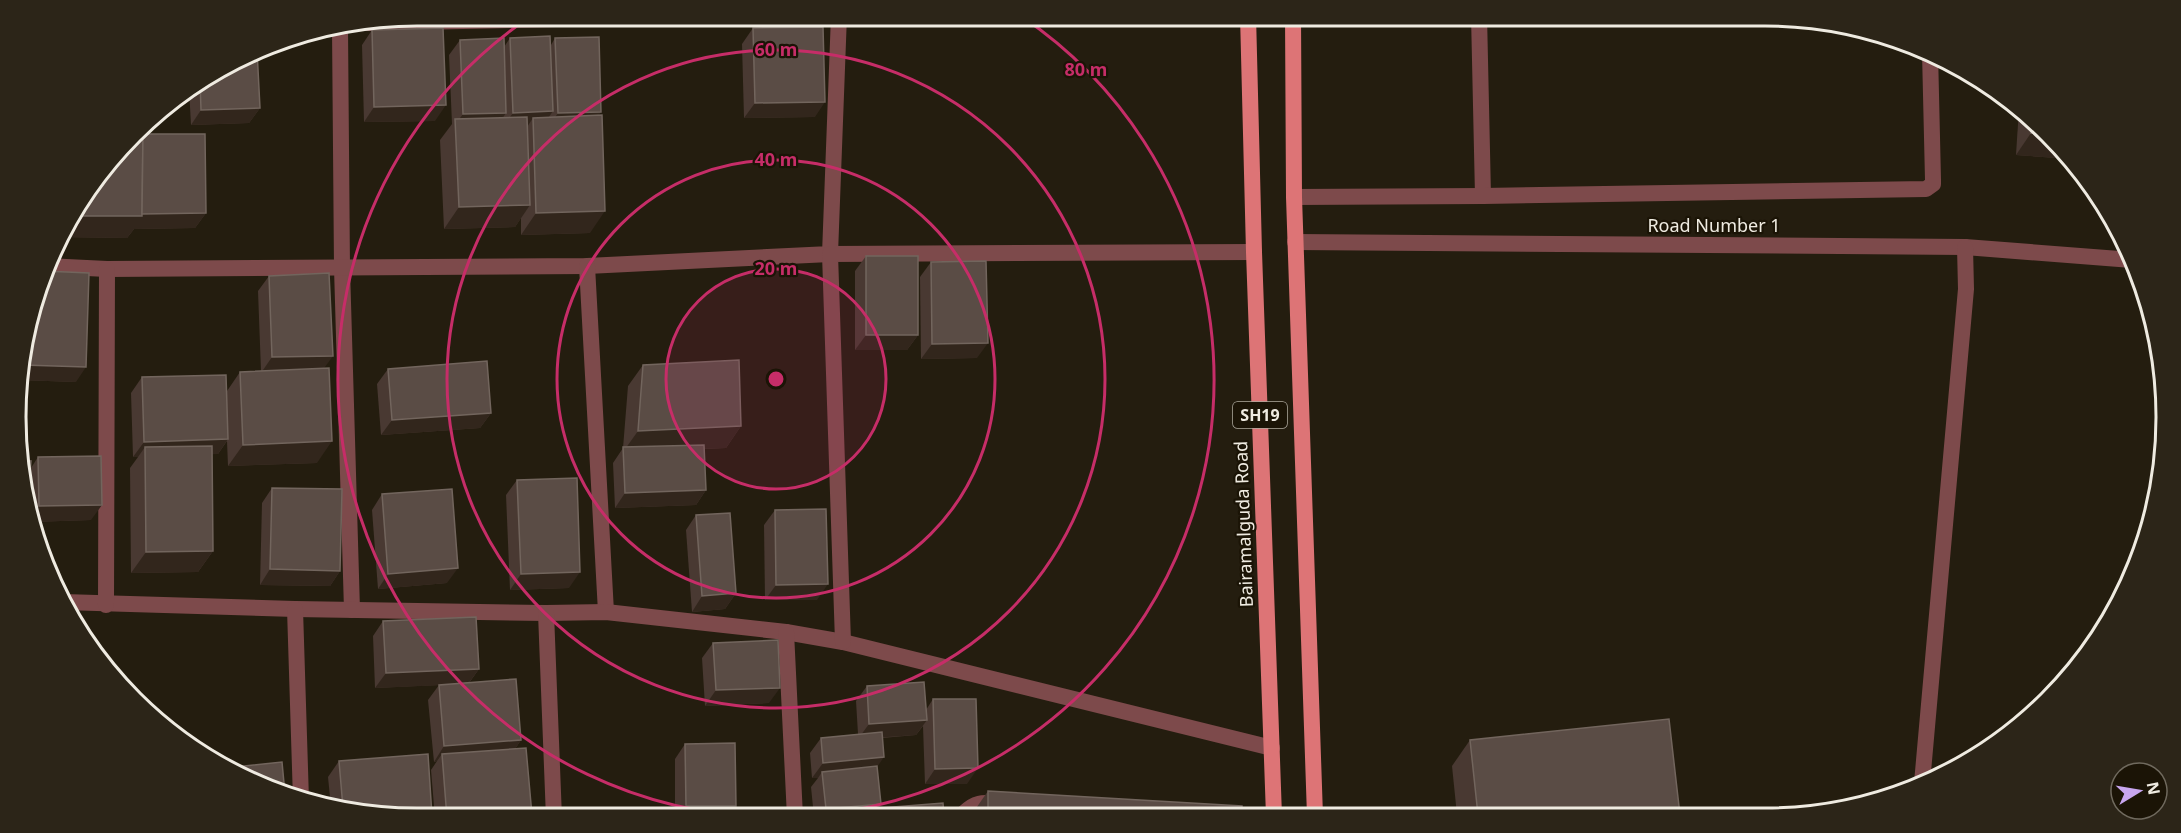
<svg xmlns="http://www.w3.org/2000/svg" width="2181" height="833" font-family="'Noto Sans',sans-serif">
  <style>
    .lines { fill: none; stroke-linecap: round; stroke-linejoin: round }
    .minor { stroke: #7d4a4b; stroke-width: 16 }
    .primary { stroke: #dd7476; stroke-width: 16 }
    .wall { fill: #493932 }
    .shaded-wall { fill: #32261c }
    .building { fill: #5a4c45; stroke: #72655d; stroke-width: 1.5 }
    .ring { fill: none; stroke: #c62d68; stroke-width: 3 }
    .labels { text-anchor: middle; stroke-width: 4.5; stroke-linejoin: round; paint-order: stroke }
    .shield { fill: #1b1406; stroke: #afaa9f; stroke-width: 1.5 }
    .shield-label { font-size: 16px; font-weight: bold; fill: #efebe1 }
    .street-label { font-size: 18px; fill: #efebe1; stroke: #1b1406 }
    .rim { fill: none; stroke: #efebe1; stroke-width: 3 }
    .centre { fill: #c62d68; stroke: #1b1406; stroke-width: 3 }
    .ring-label { font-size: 18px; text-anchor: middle; font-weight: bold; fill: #c62d68; stroke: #1b1406; stroke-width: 4.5; stroke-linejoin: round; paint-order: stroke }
  </style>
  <rect width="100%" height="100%" fill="#241d0f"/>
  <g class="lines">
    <g class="minor">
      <polyline points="1479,15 1483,196"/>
      <polyline points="368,23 750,15"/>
      <polyline points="340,28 342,268 352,610"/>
      <polyline points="1294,197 1483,196 1926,189 1933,184 1933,180 1930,52"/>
      <polyline points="1295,242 1965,247 2132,260"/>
      <polyline points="46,266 107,269 587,266 830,254 839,15"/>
      <polyline points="587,266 606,612"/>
      <polyline points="63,602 295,609 546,613 606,612 786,632 843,642 1272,748"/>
      <polyline points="106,605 107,269"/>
      <polyline points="295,609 301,800"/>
      <polyline points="546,613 554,818"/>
      <polyline points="786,632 795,817"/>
      <polyline points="843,642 830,254 1254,252"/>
      <polyline points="1922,783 1966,289 1965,247"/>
      <path d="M964,817V813C977,800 985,803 1001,804"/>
    </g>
    <g class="primary">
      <polyline points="1248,15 1254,252 1274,816"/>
      <polyline points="1293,15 1294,197 1315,816"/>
    </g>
  </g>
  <g class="wall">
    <polygon points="753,28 815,117 744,118 742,44"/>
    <polygon points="372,30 435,121 364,122 362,45"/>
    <polygon points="510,38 551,45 555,38 598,115 590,233 521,235 521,218 515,227 444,229 440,140 452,124 449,55 460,40 504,47"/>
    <polygon points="216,69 260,108 249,123 191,125 189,88"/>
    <polygon points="2019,108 2067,152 2071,159 2016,155"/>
    <polygon points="143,125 143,134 206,213 195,228 134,229 127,238 59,237 69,216"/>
    <polygon points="866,256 918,335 907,350 855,350 855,271"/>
    <polygon points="931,262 977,358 921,359 920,277"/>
    <polygon points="269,276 324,368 317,463 228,466 227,441 218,454 212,454 213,551 198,572 131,573 130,468 138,457 133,457 131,393 142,377 227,391 240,372 261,371 258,291"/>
    <polygon points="36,287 76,382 19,380 18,364"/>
    <polygon points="643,365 741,426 726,448 704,449 706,490 696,505 615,508 613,463 623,448 628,386"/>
    <polygon points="388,369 491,413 480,428 381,435 377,384"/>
    <polygon points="38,457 91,520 31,522 28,514 28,501 31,468"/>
    <polygon points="517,480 569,588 510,590 506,495"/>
    <polygon points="272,488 340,571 330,586 260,585 262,503"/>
    <polygon points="382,494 447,583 378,589 372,510"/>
    <polygon points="775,510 817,600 765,600 764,525"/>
    <polygon points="696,515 736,593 725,609 692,612 686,530"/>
    <polygon points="383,621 479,669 469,683 521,740 515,749 532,815 530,818 435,818 431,770 437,761 434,762 428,700 439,685 375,688 373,636"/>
    <polygon points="713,643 769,703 705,706 702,658"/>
    <polygon points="867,686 926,710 933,699 967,784 925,784 923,726 916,735 882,738 877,766 878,808 944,817 814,817 811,787 818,778 812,778 810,753 821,738 858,734 856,701"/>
    <polygon points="1470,740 1680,815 1457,815 1452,766"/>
    <polygon points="685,744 736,806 728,817 675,817 675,759"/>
    <polygon points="339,761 432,816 431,818 417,818 331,807 328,777"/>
    <polygon points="988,791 1241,816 970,817"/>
  </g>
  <g class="shaded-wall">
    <polygon points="825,102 815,117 744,118 755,103"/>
    <polygon points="446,105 435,121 364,122 374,107"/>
    <polygon points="260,108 249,123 191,125 201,110"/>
    <polygon points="553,111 542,127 533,118 527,127 502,128 513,113"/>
    <polygon points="601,112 590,127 547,129 558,113"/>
    <polygon points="506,113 496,128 455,125 463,114"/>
    <polygon points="2031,133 2048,135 2067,152 2071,159 2016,155"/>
    <polygon points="530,205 515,227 444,229 459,207"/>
    <polygon points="605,211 590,233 521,235 536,213"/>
    <polygon points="206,213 195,228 134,229 127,238 59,237 73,216 142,214"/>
    <polygon points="866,335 918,335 907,350 855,350"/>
    <polygon points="988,343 977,358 921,359 932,344"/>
    <polygon points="333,356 322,371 261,373 272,357"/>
    <polygon points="23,365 86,367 76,382 19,380 19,371"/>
    <polygon points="491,413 480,428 381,435 392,420"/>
    <polygon points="741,426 726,448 623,452 638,431"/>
    <polygon points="228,439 218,454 145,457 145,447 138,457 133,457 144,442"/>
    <polygon points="332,441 317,463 228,466 243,445"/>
    <polygon points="706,490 696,505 615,508 625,493"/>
    <polygon points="102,505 91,520 31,522 30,520 39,506"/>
    <polygon points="213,551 198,572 131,573 146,552"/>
    <polygon points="458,568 447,583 378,589 388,574"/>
    <polygon points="270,569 340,571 330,586 260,585"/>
    <polygon points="580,572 569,588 510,590 521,574"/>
    <polygon points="828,584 817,600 765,600 776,585"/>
    <polygon points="736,593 725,609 692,612 702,596"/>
    <polygon points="479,669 468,684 375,688 386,673"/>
    <polygon points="780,688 769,703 705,706 716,690"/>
    <polygon points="927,720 916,735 858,739 869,724"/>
    <polygon points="521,740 511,755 442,754 437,761 434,762 444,746"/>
    <polygon points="884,757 873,773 822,772 818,778 812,778 823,763"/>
    <polygon points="978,768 967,784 925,784 935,769"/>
    <polygon points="881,804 872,817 843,811 839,817 820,817 826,809"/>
    <polygon points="686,806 736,806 728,817 679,817"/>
    <polygon points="532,815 530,818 497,818"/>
    <polygon points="432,816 431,818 410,817"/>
  </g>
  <g class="building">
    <polygon points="823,27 825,102 755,103 753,28"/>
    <polygon points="443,28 446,105 374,107 372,30"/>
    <polygon points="550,36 553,111 513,113 510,38"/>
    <polygon points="599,37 601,112 558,113 555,38"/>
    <polygon points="504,38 506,113 463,114 460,40"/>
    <polygon points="257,50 260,108 201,110 200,80 216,69"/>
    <polygon points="602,115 605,211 536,213 533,118"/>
    <polygon points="527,117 530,205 459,207 455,119"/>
    <polygon points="2032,120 2048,135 2031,133"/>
    <polygon points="143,125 142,216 73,216 73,211"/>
    <polygon points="143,134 205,134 206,213 142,214"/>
    <rect x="866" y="256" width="52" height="79"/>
    <polygon points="986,261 988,343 932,344 931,262"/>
    <polygon points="44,271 89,273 86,367 23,365 24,342 36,287"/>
    <polygon points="329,273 333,356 272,357 269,276"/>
    <polygon points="739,360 741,426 638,431 643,365"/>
    <polygon points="487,361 491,413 392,420 388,369"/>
    <polygon points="329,368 332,441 243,445 240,372"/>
    <polygon points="226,375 228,439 144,442 142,377"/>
    <polygon points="704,445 706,490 625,493 623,447"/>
    <polygon points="212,446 213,551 146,552 145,447"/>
    <polygon points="101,456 102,505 39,506 38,457"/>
    <polygon points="22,460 31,461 27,510 23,495"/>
    <polygon points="577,478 580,572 521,574 517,480"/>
    <polygon points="272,488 342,489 340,571 270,569"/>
    <polygon points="452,489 458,568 388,574 382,494"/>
    <polygon points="826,509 828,584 776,585 775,510"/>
    <polygon points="730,513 736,593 702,596 696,515"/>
    <polygon points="476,617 479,669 386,673 383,621"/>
    <polygon points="778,640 780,688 716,690 713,643"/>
    <polygon points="516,679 521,740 444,746 439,685"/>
    <polygon points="924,682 927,720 869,724 867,686"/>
    <polygon points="933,699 976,699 978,768 935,769"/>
    <polygon points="1669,719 1680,815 1478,815 1470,740"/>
    <polygon points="882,732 884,757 823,763 821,738"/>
    <polygon points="735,743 736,806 686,806 685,744"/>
    <polygon points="526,748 532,815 497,818 447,818 442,754"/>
    <polygon points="428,754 432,816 410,817 343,808 339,761"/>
    <polygon points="282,762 285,794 239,777 225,768"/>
    <polygon points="877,766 881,804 826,809 822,772"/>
    <polygon points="988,791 1242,806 1241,816 988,817"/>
    <polygon points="943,803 944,817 844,817 843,811"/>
  </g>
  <circle cx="776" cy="379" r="110" fill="#c62d68" fill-opacity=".12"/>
  <g class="ring">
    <circle cx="776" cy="379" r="110"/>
    <circle cx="776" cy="379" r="219"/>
    <circle cx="776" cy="379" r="329"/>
    <path d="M1021 16A438 438 0 1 1 531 16"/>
  </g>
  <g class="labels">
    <rect class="shield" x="1233" y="402" width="54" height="26" rx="4.5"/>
    <g class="shield-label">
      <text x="1260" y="421">SH19</text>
    </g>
    <g class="street-label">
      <text x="1714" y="232">Road Number 1</text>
      <text transform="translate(1244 524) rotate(-92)" y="6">Bairamalguda Road</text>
    </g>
  </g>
  <path d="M0 0H2181V833H0ZM417 26H1765A391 391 0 0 1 2156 417V417A391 391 0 0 1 1765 808H417A391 391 0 0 1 26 417V417A391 391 0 0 1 417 26Z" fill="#2c2518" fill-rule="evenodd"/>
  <path class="rim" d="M417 26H1765A391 391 0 0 1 2156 417V417A391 391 0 0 1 1765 808H417A391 391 0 0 1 26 417V417A391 391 0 0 1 417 26Z"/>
  <circle cx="776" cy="379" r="9" class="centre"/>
  <g class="ring-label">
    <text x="776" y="56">60 m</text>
    <text x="1086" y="76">80 m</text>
    <text x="776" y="166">40 m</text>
    <text x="776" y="275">20 m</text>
  </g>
  <g transform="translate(2139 791) rotate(79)"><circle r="28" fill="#1b1406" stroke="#706a5e" stroke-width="1.5"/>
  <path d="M0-4.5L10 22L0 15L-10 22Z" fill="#c8a6ef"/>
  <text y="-9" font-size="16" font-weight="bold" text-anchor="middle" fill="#efebe1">N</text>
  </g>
</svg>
